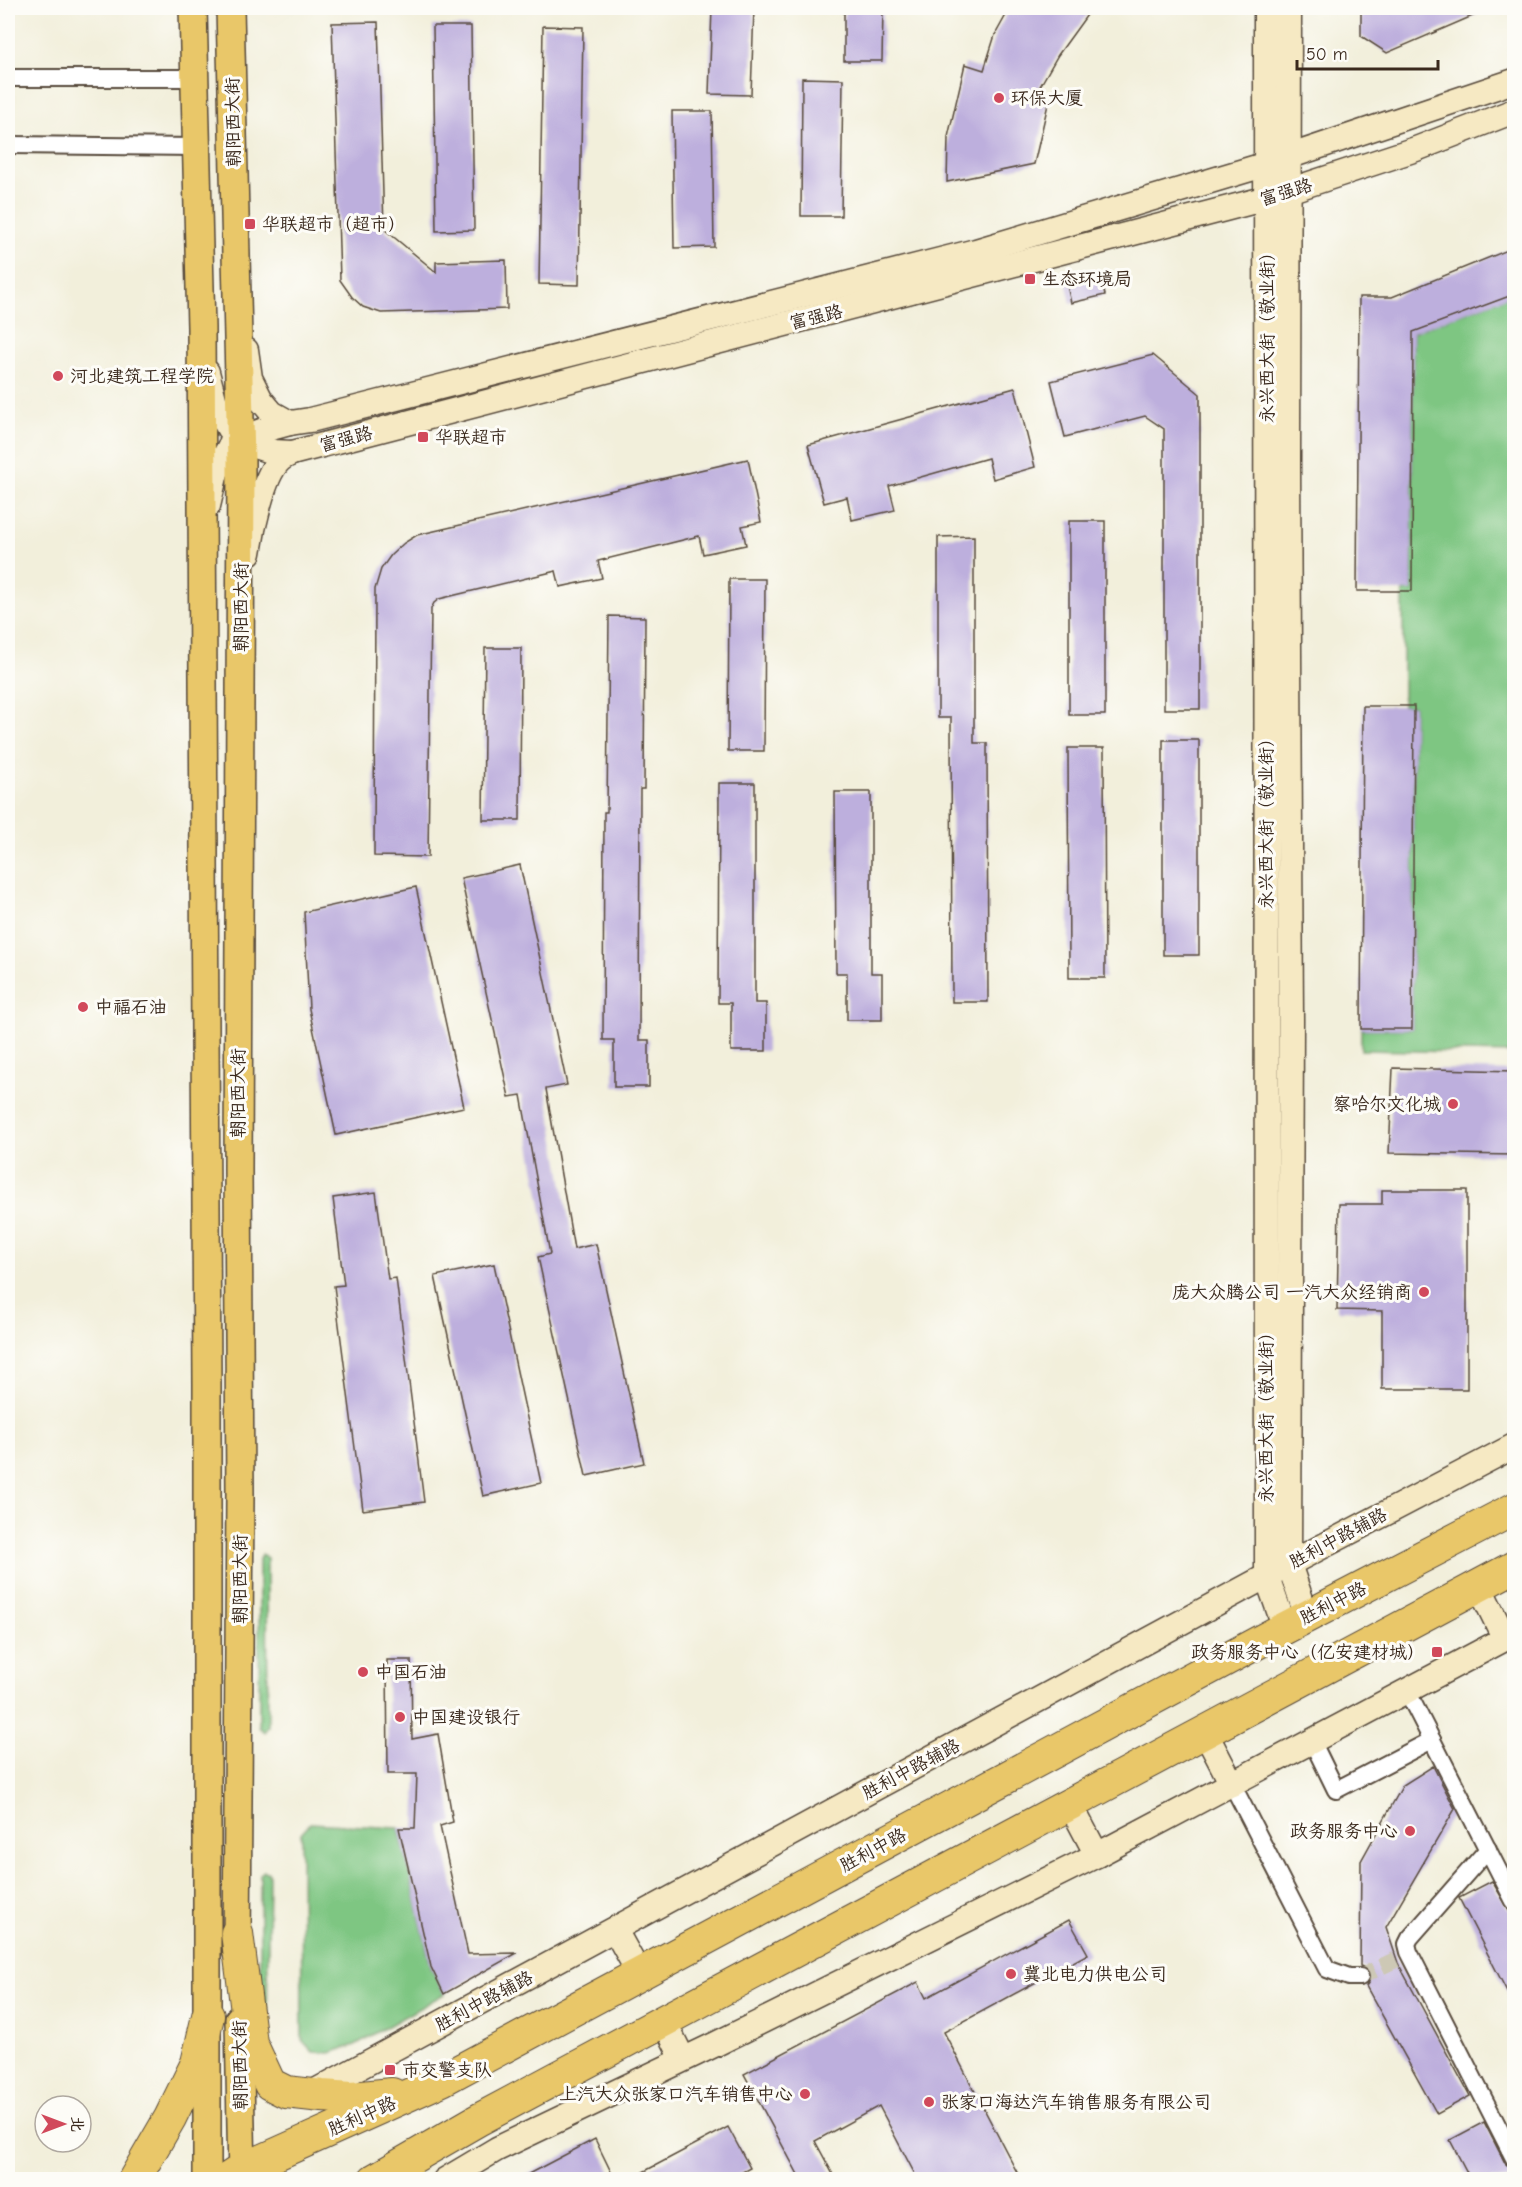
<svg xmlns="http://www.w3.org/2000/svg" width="1522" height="2187" font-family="'Comic Neue','LXGW WenKai TC',sans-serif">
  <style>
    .green { fill: #7ec682; stroke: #5c7850; stroke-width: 1.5 }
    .building { fill: #bdafdd }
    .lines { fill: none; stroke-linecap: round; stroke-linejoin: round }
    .street-tunnel { stroke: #cdc8b5; stroke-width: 16; stroke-dasharray: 16 8; stroke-linecap: butt }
    .street-casing { stroke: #56483a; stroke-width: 20 }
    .secondary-casing { stroke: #56483a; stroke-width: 27 }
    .primary-casing { stroke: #56483a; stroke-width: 30 }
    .highway-casing { stroke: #56483a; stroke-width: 34 }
    .street { stroke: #fff; stroke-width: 16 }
    .secondary { stroke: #f6e9c3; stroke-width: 24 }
    .primary { stroke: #e9c769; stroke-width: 27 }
    .highway { stroke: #e9c769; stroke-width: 32 }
    .poi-dot { fill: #d1495b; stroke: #fdfcf7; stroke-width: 2 }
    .labels { text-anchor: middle; stroke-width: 6; stroke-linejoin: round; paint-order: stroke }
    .poi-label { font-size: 18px; fill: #3b2a1e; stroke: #fdfcf7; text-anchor: start }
    .street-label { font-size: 18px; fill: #3b2a1e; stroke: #fdfcf7 }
  </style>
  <rect width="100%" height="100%" fill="#fdfcf7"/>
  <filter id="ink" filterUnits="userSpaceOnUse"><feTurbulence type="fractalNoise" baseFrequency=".0167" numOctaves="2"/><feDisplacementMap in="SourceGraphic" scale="12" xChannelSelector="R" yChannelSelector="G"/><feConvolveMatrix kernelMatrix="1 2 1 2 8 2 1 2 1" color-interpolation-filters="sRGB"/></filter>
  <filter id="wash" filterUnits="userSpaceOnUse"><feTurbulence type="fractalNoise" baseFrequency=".008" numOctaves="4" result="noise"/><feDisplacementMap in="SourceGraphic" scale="24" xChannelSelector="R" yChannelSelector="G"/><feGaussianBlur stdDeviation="1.35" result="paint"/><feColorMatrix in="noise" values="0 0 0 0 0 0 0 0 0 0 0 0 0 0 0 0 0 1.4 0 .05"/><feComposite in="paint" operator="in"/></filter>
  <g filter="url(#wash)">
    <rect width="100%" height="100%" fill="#f2efdb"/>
    <g class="green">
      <polygon points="1514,294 1514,846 1513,846 1512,895 1514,896 1514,1053 1361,1050 1361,1029 1412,1029 1414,706 1403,706 1403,591 1412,591 1413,332"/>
      <polygon points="262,1554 267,1558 268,1727 264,1732 259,1727 259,1559"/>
      <polygon points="310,1823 399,1828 431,1967 444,1994 355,2045 330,2053 313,2052 302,2040 301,1833"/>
      <polygon points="264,1871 269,1873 267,2026 265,2030 260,2026 260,1874"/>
    </g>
    <g id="blocks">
      <g class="building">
        <polygon points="712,8 754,8 751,95 709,94"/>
        <polygon points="844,8 883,8 882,61 844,61"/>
        <polygon points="1010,8 1092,8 1058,55 1035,95 1049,100 1034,164 947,182 948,137 965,64 984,70 995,35"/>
        <polygon points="1361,8 1491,8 1387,53 1361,36"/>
        <polygon points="378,22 384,229 436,272 436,262 506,260 507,309 381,313 363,307 352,297 340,280 332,23"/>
        <polygon points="433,26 471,26 474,230 436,231"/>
        <polygon points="543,26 583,27 579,285 539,284"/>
        <polygon points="802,78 843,79 841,216 801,216"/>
        <polygon points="672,111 712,111 714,247 674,248"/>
        <polygon points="1515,247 1515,294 1413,332 1412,591 1357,591 1359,297 1392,297"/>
        <polygon points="1100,273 1105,295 1071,303 1066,281"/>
        <polygon points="1153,355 1200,394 1200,709 1164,709 1164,429 1145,416 1065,437 1051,381"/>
        <polygon points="1015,388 1035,467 993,479 988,458 889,486 895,510 852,520 847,497 824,503 808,445"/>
        <polygon points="748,459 761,522 742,526 746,545 703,554 699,536 598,561 602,578 560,587 556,571 439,599 434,603 431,609 428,857 374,856 375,589 381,569 391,555 404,543 417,535"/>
        <rect x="1069" y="521" width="36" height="194"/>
        <polygon points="974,536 974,743 987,743 988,1002 952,1002 951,718 938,718 938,537"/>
        <polygon points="729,579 765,579 764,751 728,751"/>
        <polygon points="609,616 645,617 644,789 640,789 639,1040 649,1040 649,1087 614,1087 614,1040 603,1040 604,812 607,812"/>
        <polygon points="485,648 521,648 520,820 483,820"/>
        <polygon points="1363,706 1414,706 1412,1029 1361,1029"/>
        <rect x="1163" y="740" width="36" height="215"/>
        <polygon points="1068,748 1104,748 1105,978 1069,978"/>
        <polygon points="719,783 755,783 755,1003 766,1003 766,1051 731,1051 731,1003 718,1003"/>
        <polygon points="835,792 871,792 871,973 882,973 882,1020 847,1020 847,973 836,973"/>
        <polygon points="520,865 567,1085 546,1089 574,1249 596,1244 644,1463 586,1476 538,1257 550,1254 521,1095 509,1097 461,878"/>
        <polygon points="416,887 464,1107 336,1135 309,1009 304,912"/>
        <polygon points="1393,1068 1515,1071 1515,1155 1389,1153"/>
        <polygon points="1382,1190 1467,1190 1467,1389 1382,1389 1382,1311 1337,1310 1339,1204 1382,1204"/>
        <polygon points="376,1192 388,1279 396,1278 424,1502 363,1510 334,1286 344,1285 333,1198"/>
        <polygon points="494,1264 541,1483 483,1496 435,1276"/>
        <polygon points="387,1660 411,1660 412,1739 438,1734 453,1822 440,1826 468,1954 517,1953 444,1994 431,1967 399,1828 415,1828 417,1774 388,1774"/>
        <polygon points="1433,1766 1455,1809 1386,1927 1398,1963 1470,2096 1437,2114 1366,1986 1369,1982 1369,1972 1366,1968 1360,1966 1361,1861 1403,1785"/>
        <polygon points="1492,1881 1515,1920 1515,2007 1459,1898"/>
        <polygon points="1069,1920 1088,1954 944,2032 1021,2180 918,2180 879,2106 815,2141 836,2180 801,2180 744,2074 918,1982 926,1998"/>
        <polygon points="1484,2122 1505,2163 1509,2167 1515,2180 1471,2180 1450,2140"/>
        <polygon points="728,2127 750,2168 728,2180 628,2180"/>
        <polygon points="595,2139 615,2180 517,2180"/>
      </g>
    </g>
  </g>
  <g filter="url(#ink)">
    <use href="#blocks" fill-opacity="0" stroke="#56483a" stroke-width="1.5"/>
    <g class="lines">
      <polyline class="street-tunnel" points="1360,1977 1397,1959"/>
      <g class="street-casing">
        <g id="street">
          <polyline points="8,78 195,78"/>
          <polyline points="8,145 197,147"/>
          <polyline points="1407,1691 1514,1901"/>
          <polyline points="1312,1741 1336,1790 1432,1740"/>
          <polyline points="1232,1784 1327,1969 1349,1977 1360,1977"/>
          <polyline points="1488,1849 1410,1938 1407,1944 1409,1952 1514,2158"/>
        </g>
      </g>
      <g class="secondary-casing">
        <g id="secondary">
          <polyline points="1266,8 1267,1577 1285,1628"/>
          <polyline points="1289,8 1288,465 1291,1021 1289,1564 1307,1617"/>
          <polyline points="246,350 250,378 261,400 272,413 290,423 310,420 976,251 1267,164 1514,81"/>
          <polyline points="207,372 215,403 229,429 258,447 273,452 292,453"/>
          <polyline points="208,506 216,472 232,442 264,430 290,423"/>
          <path d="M249,553C252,531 263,475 280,460C283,457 288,455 292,453L1267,198L1416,149L1514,111"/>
          <polyline points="1479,1586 1505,1639"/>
          <polyline points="1205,1732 1232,1784"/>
          <polyline points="1070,1804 1097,1855"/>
          <polyline points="615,1930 640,1975"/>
          <polyline points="664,2021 683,2059"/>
          <polyline points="308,2095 1289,1564 1514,1446"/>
          <polyline points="445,2180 497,2149 716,2044 1097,1855 1514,1634"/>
        </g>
      </g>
      <g class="primary-casing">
        <g id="primary">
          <polyline points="193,8 201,328 207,1383 207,2180"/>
          <polyline points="230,8 241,461 238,1169 240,1494 237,1953"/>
          <polyline points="239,2019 242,2180"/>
        </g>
      </g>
      <g class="highway-casing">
        <g id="highway">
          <polyline points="237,1933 251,2043 270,2084 286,2092 322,2096 352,2098 392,2094"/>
          <polyline points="134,2180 170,2118 197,2063 208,2016"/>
          <polyline points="226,2180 241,2170 442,2080 1285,1628 1514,1509"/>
          <polyline points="374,2180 478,2120 1514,1567"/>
        </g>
      </g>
      <use href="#street" class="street"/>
      <use href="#secondary" class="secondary"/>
      <use href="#primary" class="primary"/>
      <use href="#highway" class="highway"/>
    </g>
  </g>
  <g class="poi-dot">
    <circle cx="999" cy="98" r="6"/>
    <rect x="244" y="218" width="12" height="12" rx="3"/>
    <rect x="1024" y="273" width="12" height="12" rx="3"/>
    <circle cx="58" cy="376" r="6"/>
    <rect x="417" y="431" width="12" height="12" rx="3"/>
    <circle cx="83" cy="1007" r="6"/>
    <circle cx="1453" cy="1104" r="6"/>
    <circle cx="1424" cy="1292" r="6"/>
    <rect x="1431" y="1646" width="12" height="12" rx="3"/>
    <circle cx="363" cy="1672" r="6"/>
    <circle cx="400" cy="1717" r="6"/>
    <circle cx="1410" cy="1831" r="6"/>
    <circle cx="1011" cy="1974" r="6"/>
    <rect x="384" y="2064" width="12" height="12" rx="3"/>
    <circle cx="805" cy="2094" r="6"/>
    <circle cx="929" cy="2102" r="6"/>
  </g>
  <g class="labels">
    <g class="poi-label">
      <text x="1011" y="104">环保大厦</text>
      <text x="262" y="230">华联超市（超市）</text>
      <text x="1042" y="285">生态环境局</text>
      <text x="70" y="382">河北建筑工程学院</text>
      <text x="435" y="443">华联超市</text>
      <text x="95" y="1013">中福石油</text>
      <text x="1441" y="1110" text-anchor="end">察哈尔文化城</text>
      <text x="1412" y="1298" text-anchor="end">庞大众腾公司 一汽大众经销商</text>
      <text x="1425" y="1658" text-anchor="end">政务服务中心（亿安建材城）</text>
      <text x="375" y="1678">中国石油</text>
      <text x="412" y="1723">中国建设银行</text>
      <text x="1398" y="1837" text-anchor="end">政务服务中心</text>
      <text x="1023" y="1980">冀北电力供电公司</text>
      <text x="402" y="2076">市交警支队</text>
      <text x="793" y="2100" text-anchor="end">上汽大众张家口汽车销售中心</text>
      <text x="941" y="2108">张家口海达汽车销售服务有限公司</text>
    </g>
    <g class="street-label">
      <text transform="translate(233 122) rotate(-91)" y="6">朝阳西大街</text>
      <text transform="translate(1286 192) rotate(-17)" y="6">富强路</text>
      <text transform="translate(816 317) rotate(-14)" y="6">富强路</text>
      <text transform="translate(1267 333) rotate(-90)" y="6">永兴西大街（敬业街）</text>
      <text transform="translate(346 439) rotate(-15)" y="6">富强路</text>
      <text transform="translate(241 607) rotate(-90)" y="6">朝阳西大街</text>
      <text transform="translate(1266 819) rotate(-90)" y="6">永兴西大街（敬业街）</text>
      <text transform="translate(238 1093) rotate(-90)" y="6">朝阳西大街</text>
      <text transform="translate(1266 1413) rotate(-90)" y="6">永兴西大街（敬业街）</text>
      <text transform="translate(1338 1538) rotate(-28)" y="6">胜利中路辅路</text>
      <text transform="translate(240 1579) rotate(-90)" y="6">朝阳西大街</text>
      <text transform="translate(1333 1603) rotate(-27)" y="6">胜利中路</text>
      <text transform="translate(911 1769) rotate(-28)" y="6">胜利中路辅路</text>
      <text transform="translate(873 1850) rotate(-28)" y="6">胜利中路</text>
      <text transform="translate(484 2001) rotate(-28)" y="6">胜利中路辅路</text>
      <text transform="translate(240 2065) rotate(-91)" y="6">朝阳西大街</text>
      <text transform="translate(362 2116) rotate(-24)" y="6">胜利中路</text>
    </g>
  </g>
  <rect width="1522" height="2187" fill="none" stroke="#fdfcf7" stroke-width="30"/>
  <g transform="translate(63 2124) rotate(90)"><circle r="28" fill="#fdfcf7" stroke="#afa8a0" stroke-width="1.5"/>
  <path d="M0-4.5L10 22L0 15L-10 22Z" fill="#d1495b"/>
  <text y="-9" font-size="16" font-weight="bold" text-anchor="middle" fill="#3b2a1e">北</text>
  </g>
  <path d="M1297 60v9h141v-9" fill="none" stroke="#3b2a1e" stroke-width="3"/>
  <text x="1306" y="60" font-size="18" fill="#3b2a1e" stroke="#fdfcf7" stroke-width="4.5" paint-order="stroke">50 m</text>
</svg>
